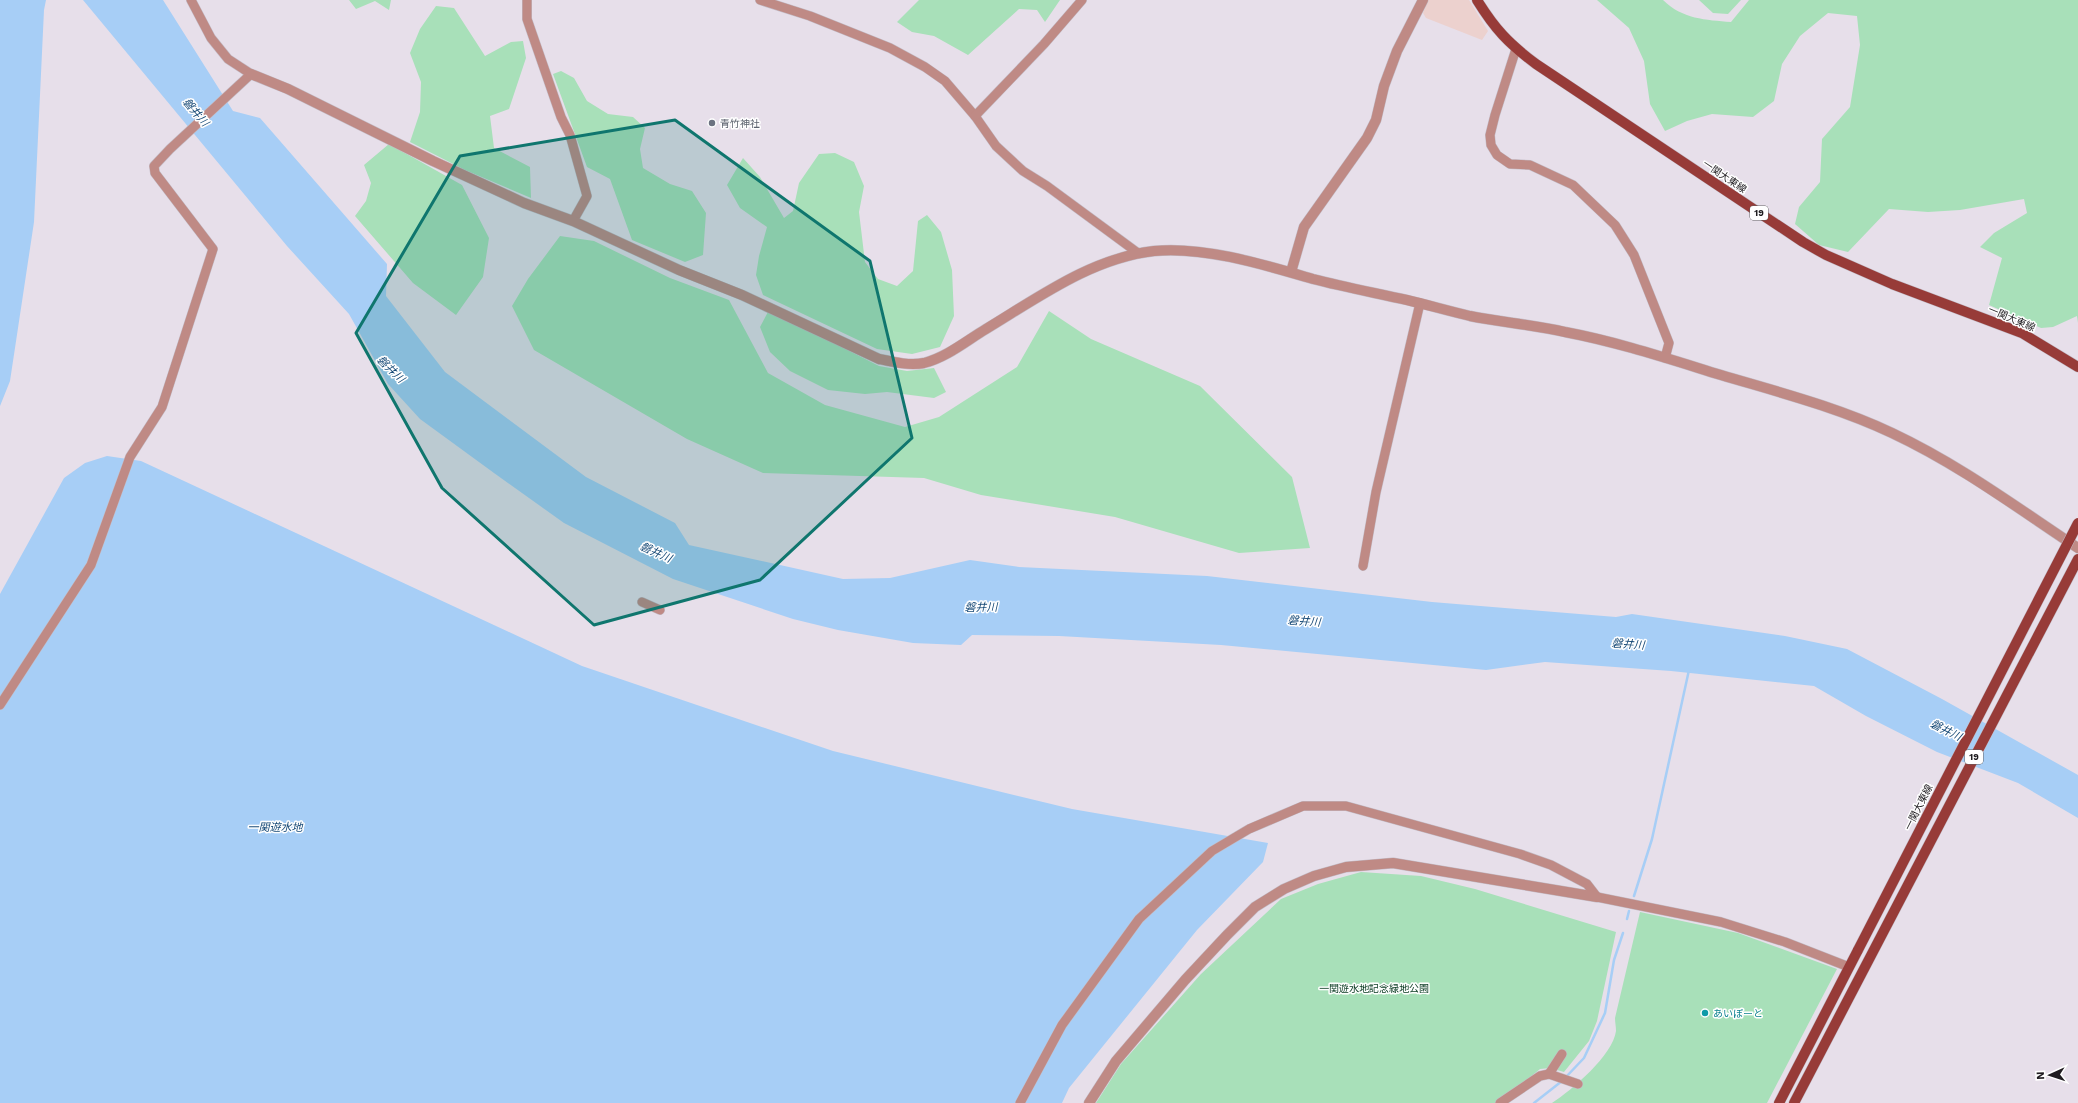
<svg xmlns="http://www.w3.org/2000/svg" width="2078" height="1103" font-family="'Work Sans','Noto Sans JP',sans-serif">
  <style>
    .commercial { fill: #ecd1ce }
    .green { fill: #a8e0b9 }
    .water { fill: #a7cef6 }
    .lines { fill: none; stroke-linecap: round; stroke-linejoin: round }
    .stream { stroke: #a7cef6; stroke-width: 2.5 }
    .minor-casing { stroke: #c3bcc6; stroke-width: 10 }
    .tertiary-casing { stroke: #c3bcc6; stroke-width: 11 }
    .primary-casing { stroke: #c3bcc6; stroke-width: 11 }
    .minor { stroke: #bf8a85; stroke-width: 9 }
    .tertiary { stroke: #bf8a85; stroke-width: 10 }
    .primary { stroke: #973b38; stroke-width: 10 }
    .primary-bridge-casing { stroke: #c3bcc6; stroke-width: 11; stroke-linecap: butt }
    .primary-bridge { stroke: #973b38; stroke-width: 10 }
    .marked { fill: #0f766e; fill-opacity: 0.2; stroke: #0f766e; stroke-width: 3; stroke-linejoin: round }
    .worship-dot { fill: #6b7280; stroke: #fff; stroke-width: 1.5 }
    .culture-dot { fill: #0f9aa8; stroke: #fff; stroke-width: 1.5 }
    .labels { text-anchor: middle; stroke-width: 3; stroke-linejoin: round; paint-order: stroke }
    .shield { fill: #fff; stroke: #626063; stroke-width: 1 }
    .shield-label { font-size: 9px; font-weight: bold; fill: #1f1c20 }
    .worship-label { font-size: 10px; fill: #5b616d; stroke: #fff; text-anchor: start }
    .street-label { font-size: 10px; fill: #1f1c20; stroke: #fff }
    .park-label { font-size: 10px; fill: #05371d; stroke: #fff }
    .culture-label { font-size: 10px; fill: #0d838f; stroke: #fff; text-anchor: start }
    .water-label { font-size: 11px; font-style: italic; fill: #174a77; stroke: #fff }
  </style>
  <rect width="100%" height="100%" fill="#e7dfea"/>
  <polygon class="commercial" points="1428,0 1469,0 1488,31 1482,40 1426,18 1423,13"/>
  <g class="green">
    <polygon points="349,0 391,0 389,10 375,1 356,9"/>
    <polygon points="919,0 1060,0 1045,22 1037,10 1019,9 968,55 934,36 912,32 897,22"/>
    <path d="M1597,0H1663C1682,19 1706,20 1731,22L1749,0H2078V323L2077,316L2053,327L2041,328L1989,305L2002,258L1980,247L1994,233L2027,213L2024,199L1960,210L1928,212L1889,209L1848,252L1819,245L1795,224L1799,207L1820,182L1822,139L1850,107L1860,45L1857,16L1828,13L1800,36L1782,64L1774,101L1753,117L1712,114L1687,121L1665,131L1650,104L1644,61L1629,28Z"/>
    <polygon points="1699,0 1741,0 1728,14 1713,13"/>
    <polygon points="436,6 454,8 485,56 511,42 523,41 526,58 509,109 490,116 494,148 530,167 531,198 465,170 410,142 420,112 421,82 410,53 420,29"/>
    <polygon points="561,71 574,78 587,101 608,114 633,117 645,128 640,149 643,168 670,184 692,191 706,213 703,255 685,262 632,240 610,179 587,167 553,74"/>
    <polygon points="389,144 462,185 489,238 483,277 456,315 413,283 355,216 366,201 371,183 364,165"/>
    <polygon points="835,153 854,162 864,186 859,212 865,262 878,279 897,286 913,271 918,221 927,215 941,232 952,270 954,316 940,347 912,354 877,349 763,295 756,275 759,256 767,227 740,208 727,185 743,158 760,177 784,218 793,211 799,183 819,154"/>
    <polygon points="560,236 594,241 670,278 729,300 768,373 825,405 905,427 939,417 1017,367 1049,311 1091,339 1200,386 1292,477 1310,548 1239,553 1115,517 981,495 924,478 763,473 687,439 534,350 512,306 528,279"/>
    <polygon points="769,310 879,366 907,371 934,368 946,392 934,398 887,392 865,394 828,390 790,371 770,352 760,327"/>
    <polygon points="1361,872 1421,876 1475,889 1616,932 1597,1021 1589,1041 1564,1072 1550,1068 1540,1069 1514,1091 1495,1103 1096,1103 1121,1064 1201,974 1281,899 1318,884"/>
    <path d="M1640,912L1738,933L1837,969L1767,1103H1552C1572,1090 1613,1055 1616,1031C1616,1027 1615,1022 1615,1018Z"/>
  </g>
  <g class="water">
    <polygon points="0,0 46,0 44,10 34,222 10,381 0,406"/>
    <polygon points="83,0 163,0 233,111 260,118 387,264 386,296 445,372 586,477 675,523 689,545 843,579 890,578 970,560 1019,567 1207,576 1432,602 1616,617 1632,614 1785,636 1847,649 1942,699 2078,775 2078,818 2018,783 1937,752 1866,716 1814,686 1671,671 1545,662 1486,670 1221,645 1059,636 972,635 961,645 913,643 838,630 793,619 673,579 564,523 494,473 420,419 388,384 349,314 287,246"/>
    <polygon points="107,456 141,461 582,666 833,751 1072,809 1268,843 1263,862 1197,930 1069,1088 1062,1103 0,1103 0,594 64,478 85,463"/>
  </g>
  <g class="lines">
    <g class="stream">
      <polyline points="1634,896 1652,839 1689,670"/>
      <polyline points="1627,919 1629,911"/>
      <polyline points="1565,1078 1584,1058 1605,1013 1614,960 1623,933"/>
      <polyline points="1534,1103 1562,1081"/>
    </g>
    <g class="minor-casing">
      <g id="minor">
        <polyline points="527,0 527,19 561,117 570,135 587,196 573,221"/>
        <polyline points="760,0 810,16 890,48 925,67 945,81 975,116 996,146 1023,171 1047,186 1138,253"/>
        <polyline points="1516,49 1495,115 1490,135 1491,145 1497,155 1510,164 1530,165 1573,185 1615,225 1634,255 1669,343 1665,358"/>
        <polyline points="975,116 1044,44 1082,0"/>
        <polyline points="1363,566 1376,492 1420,303"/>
        <polyline points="642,602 660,610"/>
        <polyline points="0,705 91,565 130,457 162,407 213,249 155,173 154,166 170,149 251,74 228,59 211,38 191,0"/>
        <polyline points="1549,1074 1562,1054"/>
        <polyline points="1020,1103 1062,1025 1139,919 1212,851 1249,829 1303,806 1346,806 1520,854 1551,865 1587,884 1597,897 1721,922 1785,942 1849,967"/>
        <polyline points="1500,1103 1540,1076 1549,1074 1578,1084"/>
      </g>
    </g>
    <g class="tertiary-casing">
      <g id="tertiary">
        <path d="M251,74L288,89L433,161L524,203L573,221L679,270L742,295L879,359C893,362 910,366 924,363C947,357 966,341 986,329C1039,297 1092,258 1154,251C1204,246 1265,265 1313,279C1344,287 1376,293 1407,300C1428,305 1449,311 1470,316C1501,322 1534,325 1565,332C1618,342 1669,359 1721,375C1778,392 1837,407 1892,433C1960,465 2016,507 2078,548"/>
        <polyline points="1291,272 1304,227 1367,138 1376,120 1384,86 1397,51 1423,0"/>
        <polyline points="1089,1103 1116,1061 1185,980 1227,935 1255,907 1284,889 1314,876 1346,867 1393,863 1597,897"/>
      </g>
    </g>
    <g class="primary-casing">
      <g id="primary">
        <path d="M1477,0C1495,29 1508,43 1536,64L1803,242L1826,255L1892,284L2022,333L2078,367"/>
        <polyline points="1779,1103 1858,950"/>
        <polyline points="1794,1103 2078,559"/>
      </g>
    </g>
    <use href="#minor" class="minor"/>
    <use href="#tertiary" class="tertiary"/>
    <use href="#primary" class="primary"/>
    <g class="primary-bridge-casing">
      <polyline id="primary-bridge" points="1858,950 2078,523"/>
    </g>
    <use href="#primary-bridge" class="primary-bridge"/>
  </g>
  <path class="marked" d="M675,120L870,261L912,438L760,580L594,625L442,488L356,333L460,156Z"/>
  <circle class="worship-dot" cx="712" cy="123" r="4"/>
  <circle class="culture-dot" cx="1705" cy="1013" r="4"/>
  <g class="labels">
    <g class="shield">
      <rect x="1750" y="206" width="18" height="14" rx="3"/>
      <rect x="1965" y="750" width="18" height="14" rx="3"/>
    </g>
    <g class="shield-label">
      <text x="1759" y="216">19</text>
      <text x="1974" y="760">19</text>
    </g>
    <g class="worship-label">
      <text x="720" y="127">青竹神社</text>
    </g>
    <g class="street-label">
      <text transform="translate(1725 176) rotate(34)" y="4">一関大東線</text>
      <text transform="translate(2012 318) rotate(23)" y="4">一関大東線</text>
      <text transform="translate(1918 807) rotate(-63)" y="4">一関大東線</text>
    </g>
    <g class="park-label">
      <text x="1374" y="992">一関遊水地記念緑地公園</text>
    </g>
    <g class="culture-label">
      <text x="1713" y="1017">あいぽーと</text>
    </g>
    <g class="water-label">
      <text transform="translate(196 112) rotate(49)" y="4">磐井川</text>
      <text transform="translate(391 369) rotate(44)" y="4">磐井川</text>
      <text transform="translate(656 552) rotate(24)" y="4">磐井川</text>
      <text transform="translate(981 607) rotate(-1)" y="4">磐井川</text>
      <text transform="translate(1304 621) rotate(4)" y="4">磐井川</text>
      <text transform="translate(1628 644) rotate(4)" y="4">磐井川</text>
      <text transform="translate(1946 730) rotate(26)" y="4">磐井川</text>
      <text x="275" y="831">一関遊水地</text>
    </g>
  </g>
  <g transform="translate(2050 1075) rotate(267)" stroke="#ffffff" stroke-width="3" paint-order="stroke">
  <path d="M0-3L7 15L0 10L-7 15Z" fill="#1f1c20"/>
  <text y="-6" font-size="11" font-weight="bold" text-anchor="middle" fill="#1f1c20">N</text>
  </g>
</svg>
